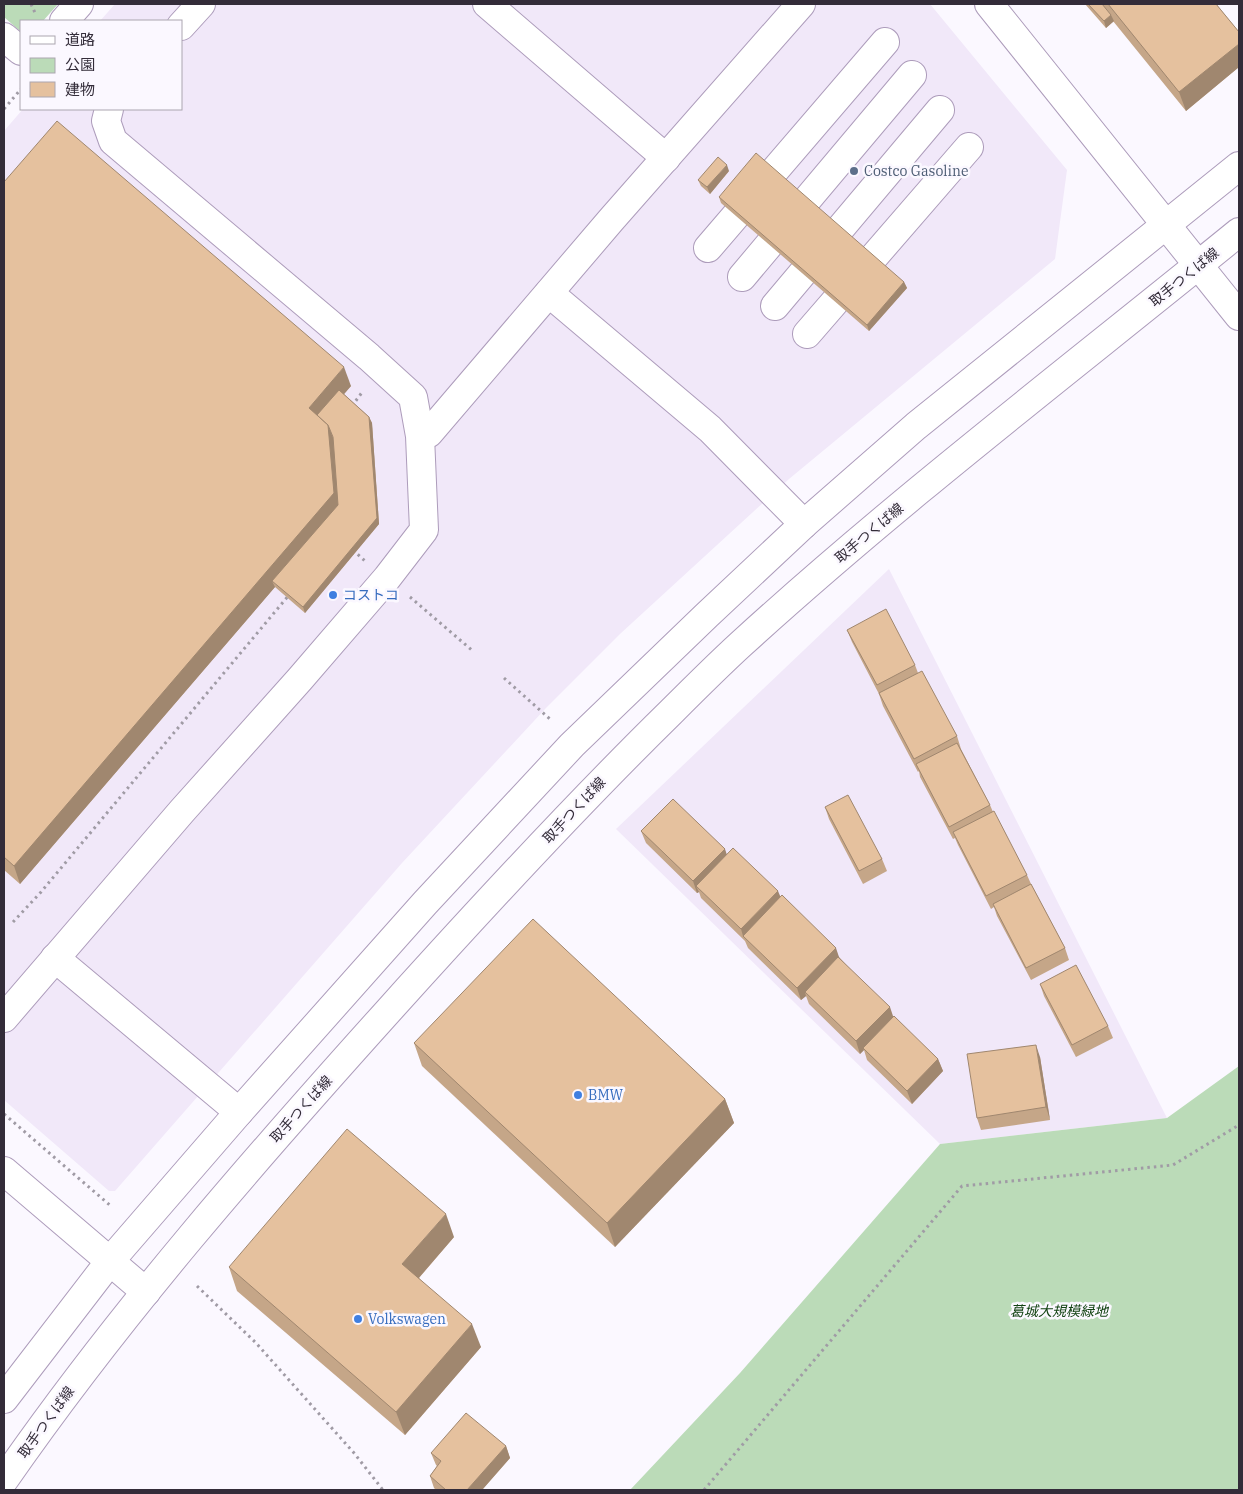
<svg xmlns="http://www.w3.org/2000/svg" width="1243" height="1494" font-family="'IBM Plex Serif','Noto Sans JP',serif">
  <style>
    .built { fill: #f1e8f9 }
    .green { fill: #bbdbb8 }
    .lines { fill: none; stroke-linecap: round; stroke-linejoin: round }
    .minor-casing { stroke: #ad9cbb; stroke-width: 30 }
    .major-casing { stroke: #ad9cbb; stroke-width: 30 }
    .path { stroke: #a09ba5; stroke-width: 3; stroke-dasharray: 2.5 4; stroke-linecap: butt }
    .minor { stroke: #fff; stroke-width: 28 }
    .major { stroke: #fff; stroke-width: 28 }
    .wall { fill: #c5a688 }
    .shaded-wall { fill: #a0876f }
    .building { fill: #e5c19e; stroke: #a0876f }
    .service-dot { fill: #5c6f8a; stroke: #fbf8ff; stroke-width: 2 }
    .shop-dot { fill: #3f7fe0; stroke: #fbf8ff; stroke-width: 2 }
    .labels { text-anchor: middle; stroke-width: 5; stroke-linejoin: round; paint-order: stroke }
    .service-label { font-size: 14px; fill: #4e5e75; stroke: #fbf8ff; text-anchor: start }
    .street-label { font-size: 14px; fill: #332c39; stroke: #fbf8ff }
    .shop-label { font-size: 14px; fill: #366cbe; stroke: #fbf8ff; text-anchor: start }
    .park-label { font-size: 14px; font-style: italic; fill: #124212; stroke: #fbf8ff }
  </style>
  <rect width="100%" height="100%" fill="#fbf8ff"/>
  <g class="built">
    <polygon points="115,4 930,4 1067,170 1055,259 789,479 620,634 546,708 402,863 115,1191 109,1191 4,1100 4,131 23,109 181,109 181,21 100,21"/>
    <polygon points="889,569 1167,1118 940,1144 616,829"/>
  </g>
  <g class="green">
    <polygon points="4,4 58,4 43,21 21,21 21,32 4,17"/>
    <polygon points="1239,1066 1239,1490 630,1490 740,1373 940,1144 1167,1118"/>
  </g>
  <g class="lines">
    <g class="minor-casing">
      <g id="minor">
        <polyline points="487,4 666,158"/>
        <polyline points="989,4 1239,316"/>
        <polyline points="64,21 79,4"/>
        <polyline points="181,26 201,4"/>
        <polyline points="4,37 21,51"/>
        <polyline points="708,248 885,42"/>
        <polyline points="742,277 912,75"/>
        <polyline points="549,293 710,429 804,524"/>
        <polyline points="775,306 940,110"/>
        <polyline points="807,334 969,147"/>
        <polyline points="429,433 611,220 801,4"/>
        <polyline points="55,958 239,1112"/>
        <polyline points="4,1018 182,811 300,679 387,578 424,530 420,436 413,397 369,357 113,141 106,121 109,109"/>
        <polyline points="4,1171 146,1292"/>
      </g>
    </g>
    <g class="major-casing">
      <g id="major">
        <polyline points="4,1399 110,1261 239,1112 425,903 572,745 707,615 804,524 916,426 1239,166"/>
        <path d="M4,1480C120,1313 255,1159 391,1008C482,907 574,807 671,712C694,689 717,666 741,644C900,499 1072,368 1239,232"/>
      </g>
    </g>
    <g class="path">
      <polyline points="31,4 36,15"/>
      <polyline points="4,109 21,89"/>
      <polyline points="352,406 363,391"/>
      <polyline points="353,550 365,561"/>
      <polyline points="410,597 474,652"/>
      <polyline points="504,678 551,720"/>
      <polyline points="13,922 41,892 289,595"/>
      <polyline points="4,1114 112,1207"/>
      <polyline points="197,1286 256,1343 354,1453 383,1490"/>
      <polyline points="704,1490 962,1186 1173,1165 1239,1125"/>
    </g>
    <use href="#minor" class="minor"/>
    <use href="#major" class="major"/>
  </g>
  <g class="wall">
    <polygon points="1085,4 1216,4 1239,32 1239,67 1186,111 1113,21 1114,21 1106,28"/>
    <polygon points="729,171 710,194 701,186 698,180"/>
    <polygon points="4,182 351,386 344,394 369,417 372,423 379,524 305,613 275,587 20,884 4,870"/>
    <polygon points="719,197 904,282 907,288 869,331 721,203"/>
    <polygon points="847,630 915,665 918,673 957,736 961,749 990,805 993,812 1027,875 1031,884 1065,948 1069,960 1031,980 997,916 994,907 991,909 958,845 955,838 953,839 920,777 919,771 918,772 883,706 879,694 852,642"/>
    <polygon points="825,807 882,859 887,871 863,884 829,819"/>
    <polygon points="641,831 727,855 780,897 840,958 893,1017 938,1059 943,1071 912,1104 867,1060 864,1050 860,1054 809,1004 806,996 801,1000 748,948 745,941 701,898 699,892 697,893 646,843"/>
    <polygon points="1040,984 1108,1026 1113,1038 1076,1057 1044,996"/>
    <polygon points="414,1043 725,1099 734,1123 615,1247 422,1066"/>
    <polygon points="1040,1057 1050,1120 981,1130 977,1118"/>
    <polygon points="454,1237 419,1278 481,1347 405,1435 237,1291 229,1267"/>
    <polygon points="506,1446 510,1458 482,1490 436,1490 434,1488 430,1476 437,1466 436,1465 431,1453"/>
  </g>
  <g class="shaded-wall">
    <polygon points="1111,15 1114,21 1106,28 1104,21"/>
    <polygon points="1239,44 1239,67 1186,111 1179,92"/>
    <polygon points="727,165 729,171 710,194 707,187"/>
    <polygon points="904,282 907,288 869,331 867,325"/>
    <polygon points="344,367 351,386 318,424 309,408"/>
    <polygon points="369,417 372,423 379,524 305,613 303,607"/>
    <polygon points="328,425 335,443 340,511 272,581 275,587 20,884 14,866"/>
    <polygon points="725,849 729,861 696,886 699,892 697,893 693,881"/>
    <polygon points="778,891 783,903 743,936 741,929"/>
    <polygon points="836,948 840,960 805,992 806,996 801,1000 797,988"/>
    <polygon points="890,1007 894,1019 863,1048 864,1050 860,1054 856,1041"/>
    <polygon points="1036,1045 1040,1057 1050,1120 1046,1107"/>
    <polygon points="938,1059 943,1071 912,1104 907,1091"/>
    <polygon points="725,1099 734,1123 615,1247 607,1223"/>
    <polygon points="446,1214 454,1237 410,1288 402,1264"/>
    <polygon points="472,1324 481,1347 405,1435 396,1412"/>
    <polygon points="506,1446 510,1458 482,1490 467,1490"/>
  </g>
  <g class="building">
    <polygon points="1088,4 1102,4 1111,15 1104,21"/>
    <polygon points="1108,4 1216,4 1239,32 1239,44 1179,92"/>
    <polygon points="57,121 344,367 309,408 328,425 334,493 14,866 4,857 4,182"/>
    <polygon points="756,153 904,282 867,325 719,197"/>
    <polygon points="718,157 727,165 707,187 698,180"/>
    <polygon points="339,390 369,417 377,518 303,607 272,581 338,505 333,437 328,425 317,415"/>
    <polygon points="886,609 915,665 877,685 847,630"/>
    <polygon points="922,671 957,736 914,759 879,693"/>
    <polygon points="957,743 990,805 949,827 916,764"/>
    <polygon points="848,795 882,859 859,871 825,807"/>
    <polygon points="673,799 725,849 693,881 641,831"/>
    <polygon points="994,811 1027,875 986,896 953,832"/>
    <polygon points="733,848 778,891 741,929 696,886"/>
    <polygon points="1031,884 1065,948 1026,968 993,904"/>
    <polygon points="782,895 836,948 797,988 743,936"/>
    <polygon points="533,919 725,1099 607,1223 414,1043"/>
    <polygon points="838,957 890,1007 856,1041 805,992"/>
    <polygon points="1076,965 1108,1026 1072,1045 1040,984"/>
    <polygon points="894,1016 938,1059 907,1091 863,1048"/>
    <polygon points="1036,1045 1046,1107 977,1118 967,1054"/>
    <polygon points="347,1129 446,1214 402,1264 472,1324 396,1412 229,1267"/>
    <polygon points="466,1413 506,1446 467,1490 446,1490 430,1476 441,1461 431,1453"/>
  </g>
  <circle class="service-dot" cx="854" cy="171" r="5"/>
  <g class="shop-dot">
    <circle cx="333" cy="595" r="5"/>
    <circle cx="578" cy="1095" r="5"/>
    <circle cx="358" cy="1319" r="5"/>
  </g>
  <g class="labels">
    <g class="service-label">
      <text x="864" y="176">Costco Gasoline</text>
    </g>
    <g class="street-label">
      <text transform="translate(1184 277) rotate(-39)" y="5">取手つくば線</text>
      <text transform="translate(869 533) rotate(-40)" y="5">取手つくば線</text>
      <text transform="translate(574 810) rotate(-47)" y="5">取手つくば線</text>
      <text transform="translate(301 1109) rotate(-48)" y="5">取手つくば線</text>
      <text transform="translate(46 1422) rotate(-54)" y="5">取手つくば線</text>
    </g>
    <g class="shop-label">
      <text x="343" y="600">コストコ</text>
      <text x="588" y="1100">BMW</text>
      <text x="368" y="1324">Volkswagen</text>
    </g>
    <g class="park-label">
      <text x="1059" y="1316">葛城大規模緑地</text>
    </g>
  </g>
  <rect width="1243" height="1494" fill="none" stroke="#332c39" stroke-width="10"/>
  <rect x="20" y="20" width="162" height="90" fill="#fbf8ff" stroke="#aba6b0"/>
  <rect x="30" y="36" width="25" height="8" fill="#ffffff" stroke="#aba6b0"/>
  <text x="65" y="45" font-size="15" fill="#332c39">道路</text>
  <rect x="30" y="58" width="25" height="15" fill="#bbdbb8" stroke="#aba6b0"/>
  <text x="65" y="70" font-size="15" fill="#332c39">公園</text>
  <rect x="30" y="82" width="25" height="15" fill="#e5c19e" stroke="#aba6b0"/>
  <text x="65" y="95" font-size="15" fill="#332c39">建物</text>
</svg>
